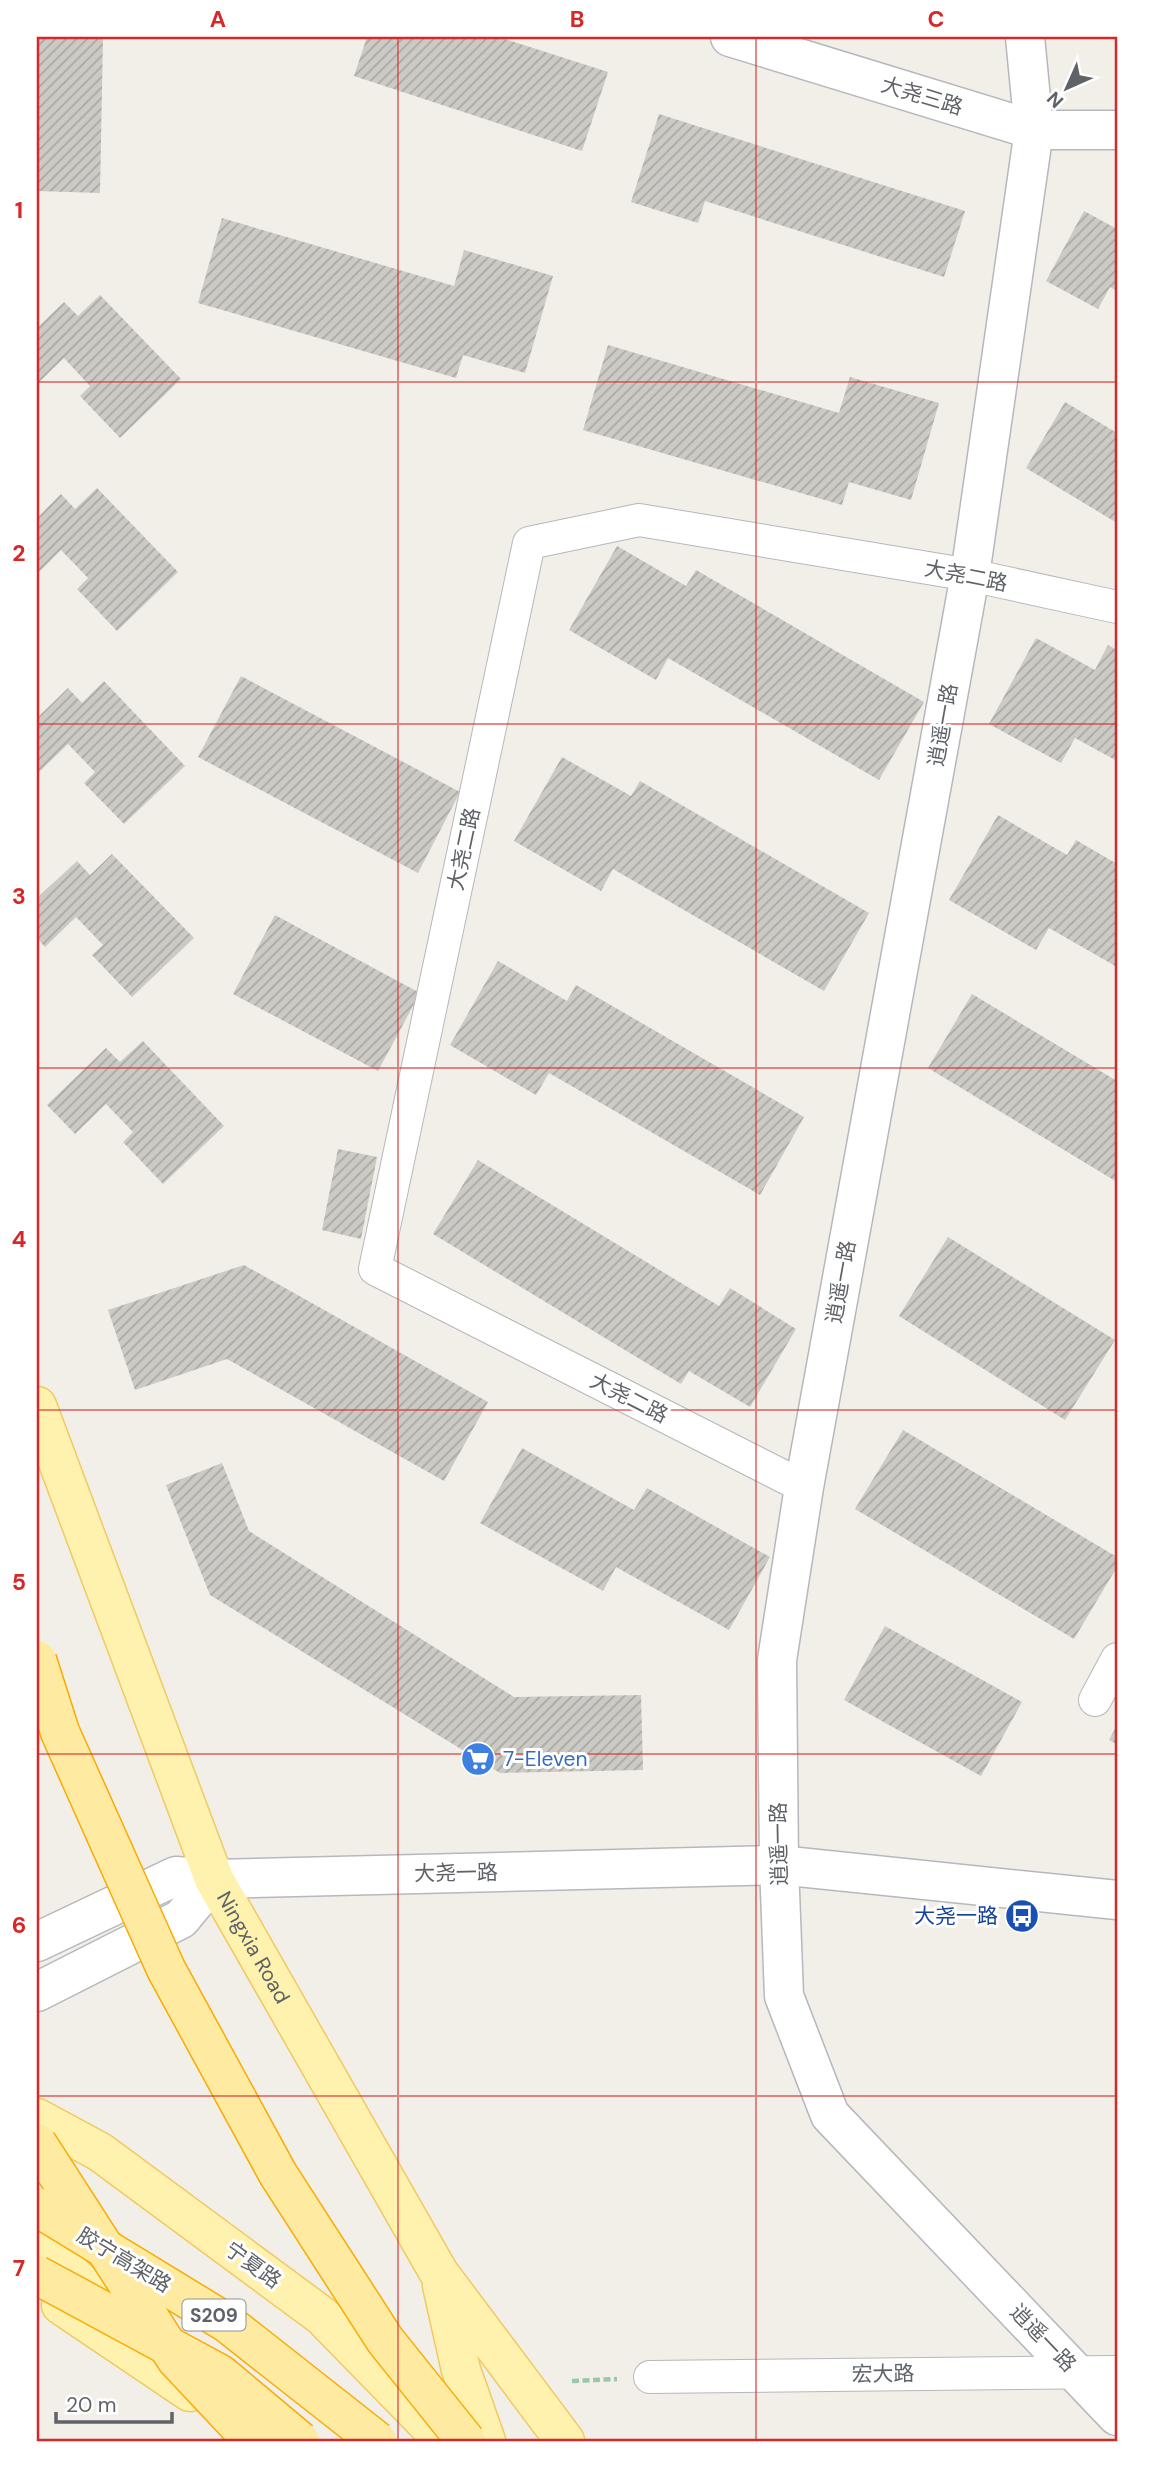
<svg xmlns="http://www.w3.org/2000/svg" width="1154" height="2478" font-family="'DM Sans','Noto Sans SC',sans-serif">
  <style>
    .building { fill: url(#building-hatch) }
    .lines { fill: none; stroke-linecap: round; stroke-linejoin: round }
    .minor-casing { stroke: #b5b8bc; stroke-width: 34 }
    .tertiary-casing { stroke: #b5b8bc; stroke-width: 41 }
    .primary-casing { stroke: #f2c960; stroke-width: 41 }
    .path { stroke: #9cc7a9; stroke-width: 4.5; stroke-dasharray: 7 3.5; stroke-linecap: butt }
    .minor { stroke: #fff; stroke-width: 32 }
    .tertiary { stroke: #fff; stroke-width: 38 }
    .primary { stroke: #fff2af; stroke-width: 38 }
    .trunk-bridge-casing { stroke: #f9ab00; stroke-width: 41; stroke-linecap: butt }
    .trunk-bridge { stroke: #feeaa1; stroke-width: 38 }
    .grid { fill: none; stroke: #d62828; stroke-width: 2; stroke-opacity: 0.55 }
    .labels { text-anchor: middle; stroke-width: 6; stroke-linejoin: round; paint-order: stroke }
    .shield { fill: #fff; stroke: #8f9295; stroke-width: 2 }
    .shield-label { font-size: 19px; font-weight: bold; fill: #5f6368 }
    .street-label { font-size: 21px; fill: #5f6368; stroke: #fff }
    .shop-label { font-size: 21px; fill: #366cbe; stroke: #fff; text-anchor: start }
    .transit-label { font-size: 21px; fill: #164399; stroke: #fff; text-anchor: end }
    .neatline { fill: none; stroke: #d62828; stroke-width: 2.5 }
    .grid-label { font-size: 23px; text-anchor: middle; font-weight: bold; fill: #d62828 }
  </style>
  <defs>
    <pattern id="building-hatch" width="6" height="6" patternUnits="userSpaceOnUse" patternTransform="scale(1.75)"><rect width="6" height="6" fill="#cccac5"/><path d="M-1 1l2-2M0 6l6-6M5 7l2-2" fill="none" stroke="#a9a8a4"/></pattern>
  </defs>
  <rect width="100%" height="100%" fill="#f1efe8"/>
  <g class="building">
    <polygon points="37,37 103,37 100,193 37,191"/>
    <polygon points="367,37 499,37 608,72 582,151 354,76"/>
    <polygon points="659,114 965,211 944,277 705,201 698,223 631,202"/>
    <polygon points="1084,211 1117,229 1117,291 1110,287 1098,309 1046,281"/>
    <polygon points="222,218 454,286 464,250 553,276 525,373 463,355 456,378 198,303"/>
    <polygon points="100,295 181,379 120,438 80,396 90,386 64,358 37,384 37,328 64,302 78,316"/>
    <polygon points="608,345 839,413 850,377 939,403 911,500 849,482 842,505 583,430"/>
    <polygon points="1065,402 1117,433 1117,523 1026,468"/>
    <polygon points="97,488 178,572 117,631 77,589 88,578 61,550 37,574 37,518 61,494 75,509"/>
    <polygon points="617,546 686,586 696,570 924,702 879,780 668,658 656,680 569,630"/>
    <polygon points="1036,638 1095,670 1108,645 1117,650 1117,761 1075,738 1061,763 989,724"/>
    <polygon points="241,676 460,792 418,873 198,757"/>
    <polygon points="104,681 185,766 124,824 84,783 95,772 68,744 37,774 37,718 68,688 82,703"/>
    <polygon points="562,757 631,796 640,781 869,913 824,991 613,869 601,891 514,841"/>
    <polygon points="998,815 1067,855 1076,840 1117,864 1117,967 1049,928 1036,950 949,900"/>
    <polygon points="112,854 194,938 132,997 92,955 103,945 76,917 45,947 37,938 37,898 77,861 90,875"/>
    <polygon points="275,915 420,993 378,1071 233,994"/>
    <polygon points="498,961 567,1001 576,985 804,1117 760,1195 549,1073 536,1095 450,1045"/>
    <polygon points="972,994 1117,1081 1117,1182 928,1068"/>
    <polygon points="143,1041 224,1126 163,1184 123,1142 133,1132 106,1104 75,1134 47,1105 106,1048 120,1062"/>
    <polygon points="338,1149 377,1157 361,1239 322,1230"/>
    <polygon points="478,1160 719,1306 730,1288 796,1329 750,1407 689,1371 681,1384 433,1234"/>
    <polygon points="948,1237 1115,1340 1065,1420 899,1316"/>
    <polygon points="244,1265 488,1402 444,1481 227,1359 135,1390 108,1310"/>
    <polygon points="903,1430 1117,1557 1117,1567 1074,1639 855,1509"/>
    <polygon points="522,1448 634,1510 647,1488 770,1557 729,1630 616,1567 603,1591 480,1523"/>
    <polygon points="222,1463 249,1531 514,1697 641,1695 643,1770 500,1773 210,1595 166,1485"/>
    <polygon points="885,1626 1022,1702 981,1776 844,1700"/>
    <polygon points="1117,1725 1117,1744 1109,1740"/>
  </g>
  <g class="lines">
    <g class="minor-casing">
      <g id="minor">
        <polyline points="804,1487 375,1269 529,543 639,520 970,575 1117,607"/>
        <polyline points="1095,1700 1117,1659"/>
        <polyline points="650,2377 1117,2372"/>
      </g>
    </g>
    <g class="tertiary-casing">
      <g id="tertiary">
        <polyline points="730,37 1034,130 1117,130"/>
        <polyline points="1025,37 1034,130 970,575 804,1487 777,1660 779,1865 784,1996 830,2115 1117,2416"/>
        <polyline points="37,1942 176,1876 214,1879 779,1865 1117,1900"/>
        <polyline points="37,1992 181,1919 214,1879"/>
      </g>
    </g>
    <g class="primary-casing">
      <g id="primary">
        <path id="s1" d="M37,1406L214,1879L439,2273L565,2441"/>
        <polyline points="37,2118 100,2152 322,2316 444,2441"/>
        <polyline points="37,2238 104,2307"/>
        <polyline points="442,2285 461,2370 486,2441"/>
        <polyline points="61,2305 190,2392"/>
      </g>
    </g>
    <polyline class="path" points="572,2381 617,2379"/>
    <use href="#minor" class="minor"/>
    <use href="#tertiary" class="tertiary"/>
    <use href="#primary" class="primary"/>
    <g class="trunk-bridge-casing">
      <g id="trunk-bridge">
        <polyline points="37,1660 60,1732 166,1969 278,2174 385,2340 466,2441"/>
        <polyline points="37,2143 176,2359 253,2441"/>
        <polyline points="37,2207 227,2323 377,2441"/>
        <polyline points="37,2275 220,2374 300,2441"/>
      </g>
    </g>
    <use href="#trunk-bridge" class="trunk-bridge"/>
  </g>
  <path class="grid" d="M398,37V2441M756,37V2441M37,382H1117M37,724H1117M37,1068H1117M37,1410H1117M37,1754H1117M37,2096H1117"/>
  <defs>
    <g id="supermarket-disc" transform="scale(1.75)"><circle r="9.5" fill="#3f7fe0" stroke="#fff"/><path d="M-6-5.5h2.5l.6 2H6L4.5 2H-2.5L-4.4-4H-6ZM-1.5 3.2a1.3 1.3 0 1 0 .1 0ZM3 3.2a1.3 1.3 0 1 0 .1 0Z" fill="#fff"/></g>
    <g id="bus-disc" transform="scale(1.75)"><circle r="9.5" fill="#1a4fb4" stroke="#fff"/><path d="M-5-6H5V4H4V6H2V4H-2V6H-4V4H-5ZM-3.5-4V0h7V-4ZM-3.5 1.2v1.5H-2V1.2ZM2 1.2v1.5H3.5V1.2Z" fill="#fff"/></g>
  </defs>
  <g fill-rule="evenodd">
    <use href="#supermarket-disc" x="478" y="1759"/>
    <use href="#bus-disc" x="1022" y="1916"/>
  </g>
  <g class="labels">
    <rect class="shield" x="182.5" y="2299.5" width="63" height="31" rx="5"/>
    <g class="shield-label">
      <text x="214" y="2322">S209</text>
    </g>
    <g class="street-label">
      <text transform="translate(922 96) rotate(17)" y="7">大尧三路</text>
      <text transform="translate(966 576) rotate(11)" y="7">大尧二路</text>
      <text transform="translate(943 725) rotate(-80)" y="7">逍遥一路</text>
      <text transform="translate(464 849) rotate(-78)" y="7">大尧二路</text>
      <text transform="translate(841 1282) rotate(-80)" y="7">逍遥一路</text>
      <text transform="translate(629 1398) rotate(27)" y="7">大尧二路</text>
      <text transform="translate(779 1844) rotate(-91)" y="7">逍遥一路</text>
      <text transform="translate(456 1873) rotate(-1)" y="7">大尧一路</text>
      <text dy="7" stroke="none"><textPath href="#s1" startOffset="584">Ningxia Road</textPath></text>
      <text transform="translate(124 2260) rotate(31)" y="7">胶宁高架路</text>
      <text transform="translate(253 2265) rotate(36)" y="7">宁夏路</text>
      <text transform="translate(1043 2338) rotate(46)" y="7">逍遥一路</text>
      <text transform="translate(883 2374) rotate(-1)" y="7">宏大路</text>
    </g>
    <g class="shop-label">
      <text x="503" y="1766">7-Eleven</text>
    </g>
    <g class="transit-label">
      <text x="998" y="1923">大尧一路</text>
    </g>
  </g>
  <rect width="1154" height="2478" fill="none" stroke="#ffffff" stroke-width="77"/>
  <g transform="translate(1067 88) rotate(225)" stroke="#ffffff" stroke-width="5" paint-order="stroke">
  <path d="M0-5L12 26L0 18L-12 26Z" fill="#5f6368"/>
  <text y="-10" font-size="19" font-weight="bold" text-anchor="middle" fill="#5f6368">N</text>
  </g>
  <path d="M56 2412v10h116v-10" fill="none" stroke="#5f6368" stroke-width="3.5"/>
  <text x="66" y="2412" font-size="21" fill="#5f6368" stroke="#ffffff" stroke-width="5" paint-order="stroke">20 m</text>
  <rect x="38" y="38" width="1078" height="2402" class="neatline"/>
  <g class="grid-label">
    <text x="218" y="27">A</text>
    <text x="577" y="27">B</text>
    <text x="936" y="27">C</text>
    <text x="19" y="218">1</text>
    <text x="19" y="561">2</text>
    <text x="19" y="904">3</text>
    <text x="19" y="1247">4</text>
    <text x="19" y="1590">5</text>
    <text x="19" y="1933">6</text>
    <text x="19" y="2276">7</text>
  </g>
</svg>
